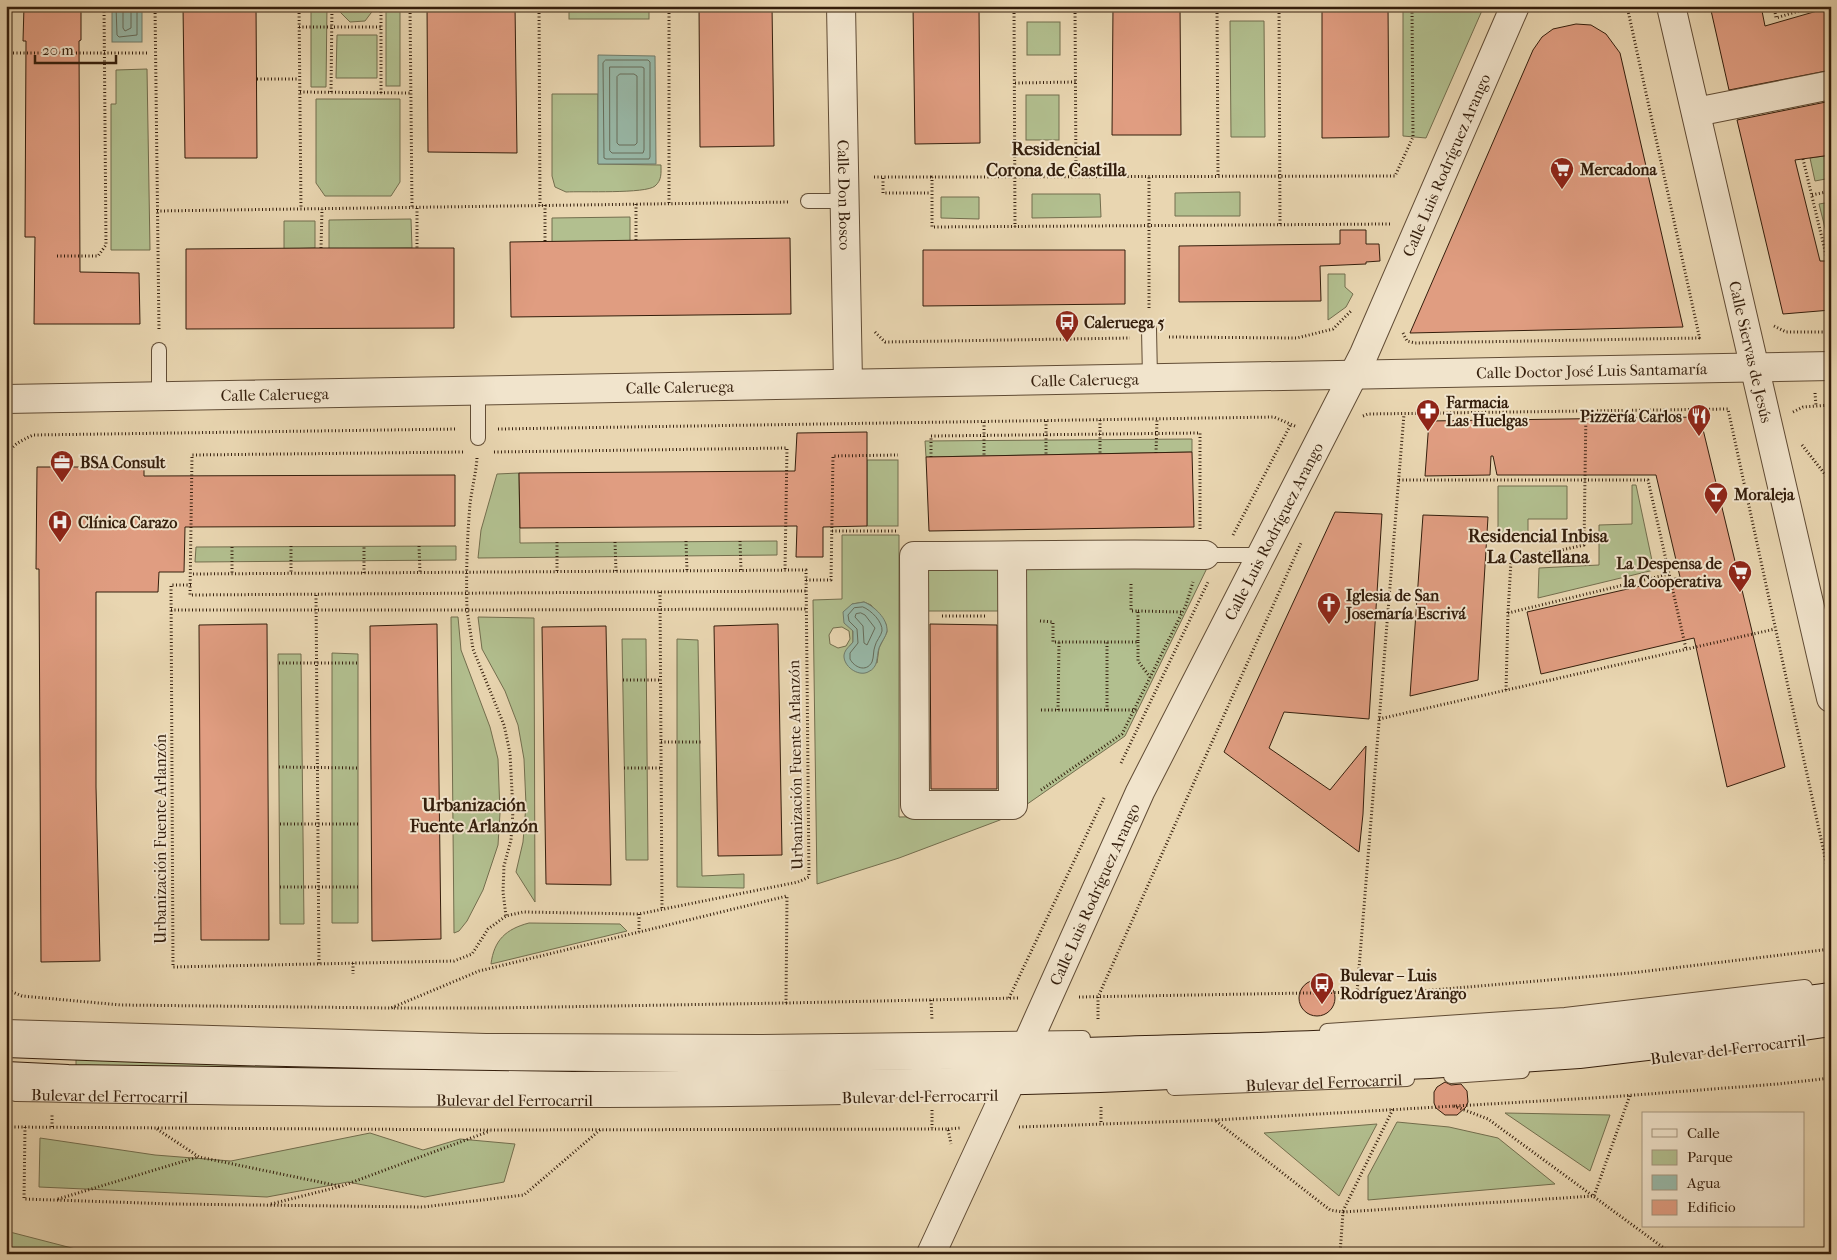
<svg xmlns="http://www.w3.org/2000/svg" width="1837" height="1260" font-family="'IM FELL French Canon',serif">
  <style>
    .green { fill: #b2bf8f; stroke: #736e4e; fill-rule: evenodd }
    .water { fill: #98b9a9; stroke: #707b6a }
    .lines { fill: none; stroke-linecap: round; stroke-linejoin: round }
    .shore { stroke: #666c5a; stroke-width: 1 }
    .building { fill: #e09d81; stroke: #341e0c }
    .lane-casing { stroke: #614c35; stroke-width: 16 }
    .street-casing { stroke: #614c35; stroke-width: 30 }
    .secondary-casing { stroke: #341e0c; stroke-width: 30 }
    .path { stroke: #341e0c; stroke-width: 3; stroke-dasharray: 1 2.5; stroke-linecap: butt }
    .lane { stroke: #f1e4cc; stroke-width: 14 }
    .street { stroke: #f1e4cc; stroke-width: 28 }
    .secondary { stroke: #f1e4cc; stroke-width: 28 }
    .labels { text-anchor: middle; stroke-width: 4; stroke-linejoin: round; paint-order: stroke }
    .street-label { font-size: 16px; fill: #341e0c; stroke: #f1e4cc }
    .poi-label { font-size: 16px; font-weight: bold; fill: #341e0c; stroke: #f1e4cc; text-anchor: start }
    .neighbourhood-label { font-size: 18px; font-weight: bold; fill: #341e0c; stroke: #f1e4cc }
  </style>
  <rect width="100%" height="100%" fill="#e9d6b1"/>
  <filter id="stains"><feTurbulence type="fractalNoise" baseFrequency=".004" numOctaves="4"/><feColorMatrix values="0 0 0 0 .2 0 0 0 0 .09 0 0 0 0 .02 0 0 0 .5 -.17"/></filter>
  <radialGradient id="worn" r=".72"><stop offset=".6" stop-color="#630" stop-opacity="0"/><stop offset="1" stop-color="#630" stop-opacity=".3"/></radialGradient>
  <g class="green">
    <polygon points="311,6 327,6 326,87 311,87"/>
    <polygon points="340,6 374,6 374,9 365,21 350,22 340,12"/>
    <rect x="386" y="6" width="14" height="80"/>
    <rect x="569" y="6" width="80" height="13"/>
    <polygon points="1403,6 1484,6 1426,138 1403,136"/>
    <polygon points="1230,21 1264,21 1265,137 1231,137"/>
    <rect x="1027" y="22" width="33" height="33"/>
    <polygon points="337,35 377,35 377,78 336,78"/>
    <polygon points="147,69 150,250 111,250 111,104 116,104 116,70"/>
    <path d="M552,94H598V164L661,165C661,173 662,180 655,186C646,194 581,191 566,192L555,187L552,176Z"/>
    <rect x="1026" y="95" width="33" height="45"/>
    <polygon points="316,99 400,99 400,182 391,196 325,196 316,183"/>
    <polygon points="1831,155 1831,178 1815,181 1810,158"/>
    <polygon points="1240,192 1240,216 1175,216 1175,193"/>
    <polygon points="1032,194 1100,194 1101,217 1032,218"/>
    <polygon points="941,197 979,197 979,219 941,218"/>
    <polygon points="1831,202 1831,244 1829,244 1819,204"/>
    <polygon points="630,217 630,241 552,242 552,218"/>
    <polygon points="411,219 412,248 329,249 329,220"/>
    <polygon points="284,221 315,221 315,248 284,249"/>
    <polygon points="1328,274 1345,274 1345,287 1353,294 1346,307 1328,320"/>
    <polygon points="1192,439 1192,452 926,457 925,441"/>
    <rect x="867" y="460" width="31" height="66"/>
    <polygon points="519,473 520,543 777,541 777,555 478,558 481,530 497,474"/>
    <polygon points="1632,485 1636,485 1654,570 1538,598 1539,568 1599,565 1599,525 1632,524"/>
    <polygon points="1498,486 1567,486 1567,519 1528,519 1528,533 1498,533"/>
    <path d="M842,535H899V817L1009,815L1000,820L899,858L817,884L813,600L842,599ZM864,602L871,605L886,624L887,632L879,648L877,663L846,651L853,642L852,604ZM842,627L849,631L850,639L846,646L838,648L830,644L829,635L833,628Z"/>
    <polygon points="456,546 456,560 195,562 196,547"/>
    <polygon points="1209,564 1125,736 1023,807 1021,567"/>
    <polygon points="928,566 1003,566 1002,611 928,611"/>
    <polygon points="451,617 458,617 461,650 490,727 498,759 500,813 498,845 483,890 467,921 459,931 454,933"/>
    <polygon points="478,617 534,618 535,902 516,872 523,842 526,805 524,759 518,725 505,691 482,649"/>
    <polygon points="622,639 646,639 648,860 626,860"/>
    <polygon points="677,639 698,640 702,876 744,874 744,888 677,887"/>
    <polygon points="332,653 358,654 358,923 332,923"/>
    <polygon points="278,654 301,654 304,924 280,924"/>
    <path d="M529,923L620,924L627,931L491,964C494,940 506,929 529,923Z"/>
    <polygon points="76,1058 907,1065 908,1073 776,1077 76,1069"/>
    <polygon points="1505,1113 1610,1115 1590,1171"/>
    <polygon points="1397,1122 1449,1127 1498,1138 1555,1184 1368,1200 1368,1176"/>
    <polygon points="1377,1124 1339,1196 1264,1133"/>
    <polygon points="370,1133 423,1150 460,1139 515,1144 504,1182 425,1197 348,1182 267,1197 39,1187 40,1138 155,1155 231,1161"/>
    <polygon points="6,1231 95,1254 6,1254"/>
  </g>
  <g class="water">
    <rect x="112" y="6" width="30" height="36"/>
    <polygon points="598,55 655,56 656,164 598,164"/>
    <path d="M864,602C874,606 888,619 887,631C886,637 881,642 879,648C876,658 879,667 868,672C858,677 843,666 844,655C845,649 850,646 853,642V631L844,623L843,612L852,604Z"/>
  </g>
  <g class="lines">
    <g class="shore">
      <polyline points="116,6 117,35 119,37 137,35 137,6"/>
      <polyline points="123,6 123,28 125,31 131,28 131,6"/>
      <polygon points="606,60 648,60 650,62 650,157 649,159 606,159 604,158 603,63"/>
      <polygon points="610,67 642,67 644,68 644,150 643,153 612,153 610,151"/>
      <polygon points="620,74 634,74 637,76 637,143 635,145 619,145 617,143 617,77"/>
      <path d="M863,607C871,610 883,622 882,631C881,636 876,641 875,646C873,651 874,657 872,662C866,673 854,667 850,659V653L858,643L857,629L849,621L848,615L854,608Z"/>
      <polygon points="861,613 865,615 875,628 867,645 864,643 863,626 855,617 856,614"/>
    </g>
  </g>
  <g class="building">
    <polygon points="24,6 81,6 81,40 79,41 80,272 139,273 140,324 34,324 35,237 25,237 26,41 23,41"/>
    <polygon points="183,6 256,6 257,158 185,158"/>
    <polygon points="427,6 515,6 517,153 428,152"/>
    <polygon points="699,6 772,6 774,146 700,147"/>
    <polygon points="913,6 979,6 980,143 915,144"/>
    <polygon points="1113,6 1180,6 1181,135 1112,135"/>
    <polygon points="1322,6 1388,6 1389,137 1322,138"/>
    <polygon points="1710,6 1761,6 1765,26 1831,7 1831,70 1729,90"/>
    <polygon points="1576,24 1591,25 1606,34 1620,53 1683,327 1410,333 1533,50 1542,37 1553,29"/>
    <polygon points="1831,101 1831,155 1795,160 1820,261 1831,261 1831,310 1783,314 1737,120"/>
    <polygon points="1340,230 1366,230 1366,244 1379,244 1380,261 1366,262 1366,264 1320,266 1321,301 1179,302 1179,246 1340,244"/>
    <polygon points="790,238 791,314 511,317 510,242"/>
    <polygon points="315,248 454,248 454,328 186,329 186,249"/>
    <polygon points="923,250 1125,250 1125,304 923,306"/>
    <polygon points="1700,417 1785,767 1727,787 1694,638 1541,674 1527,612 1680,577 1656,475 1497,475 1493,456 1491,456 1490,475 1425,476 1429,421"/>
    <polygon points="867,432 867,526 823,527 823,557 796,557 797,526 520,528 519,473 795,471 797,433"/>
    <polygon points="1192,452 1194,527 929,531 926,457"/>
    <polygon points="37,467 144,467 144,476 455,475 455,526 185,527 184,572 159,572 158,592 96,592 96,787 100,961 41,962 39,569 36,569"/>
    <polygon points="1335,512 1382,514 1369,719 1284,712 1269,748 1330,790 1366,746 1363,814 1359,852 1224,752"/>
    <polygon points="1423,515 1488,517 1478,680 1410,696"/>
    <polygon points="267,624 269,940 201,940 199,625"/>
    <polygon points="437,624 441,939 372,941 370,626"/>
    <polygon points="778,624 782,855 718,856 714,626"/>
    <polygon points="930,624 997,625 997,789 931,789"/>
    <polygon points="606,626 611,885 546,884 542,627"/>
    <circle cx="1317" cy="998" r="18"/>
    <polygon points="1445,1082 1451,1085 1461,1084 1467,1091 1468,1102 1466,1107 1457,1115 1445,1115 1436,1108 1434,1103 1434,1092 1437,1087"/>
  </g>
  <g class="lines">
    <g class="lane-casing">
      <g id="lane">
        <polyline points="808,201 844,201"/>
        <polyline points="1149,329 1150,378"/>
        <polyline points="159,350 159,396"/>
        <polyline points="478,390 478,438"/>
        <polyline points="1205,555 1261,555"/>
        <polyline points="6,1027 486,1041 756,1042 1083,1038"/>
        <polyline points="1327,1031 1565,1015 1805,987"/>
        <polyline points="1451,1076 1522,1071"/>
        <path id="s1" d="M1174,1088L1407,1079"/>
        <path id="s2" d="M6,1091L16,1094C292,1099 569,1103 845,1097"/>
      </g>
    </g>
    <g class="street-casing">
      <g id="street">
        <path id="s3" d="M841,6L848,383"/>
        <path id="s4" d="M1671,6L1831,698"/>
        <polyline points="1696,112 1831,85"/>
        <path id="s5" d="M6,399L1831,366"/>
        <path d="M1012,556L1013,805H915L914,556C1011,556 1108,553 1205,555"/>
        <path id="s6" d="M1023,1053L1140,792L1364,354L1515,6"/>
        <polyline points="931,1254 1011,1081"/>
      </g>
    </g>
    <g class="secondary-casing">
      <g id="secondary">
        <path d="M6,1043C376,1058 747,1062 1117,1051C1270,1046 1423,1044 1576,1031C1661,1023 1746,1008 1831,997"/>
        <polyline points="6,1076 68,1079 573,1086 916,1083 1100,1078 1429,1064 1579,1054 1740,1035 1831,1022"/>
      </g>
    </g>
    <g class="path">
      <polyline points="155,6 159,331"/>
      <polyline points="299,6 301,209"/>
      <polyline points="410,6 412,207"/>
      <polyline points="539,6 540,206"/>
      <polyline points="669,6 669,203"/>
      <polyline points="1014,6 1015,227"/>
      <polyline points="1075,6 1076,177"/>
      <polyline points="1217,6 1218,176"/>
      <polyline points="1279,6 1280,224"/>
      <polyline points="1627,6 1700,340"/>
      <polyline points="1774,6 1776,18 1805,9 1805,6"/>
      <polyline points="979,9 1075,9"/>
      <polyline points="1218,10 1279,10"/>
      <polyline points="299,27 382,27"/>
      <polyline points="6,53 147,53"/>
      <polyline points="257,79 299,79"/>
      <polyline points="1015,83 1076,82"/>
      <polyline points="300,92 411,93"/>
      <polyline points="331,92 332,6"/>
      <polyline points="381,93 381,6"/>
      <polyline points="1803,159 1827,259 1831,259"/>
      <polyline points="874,177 932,177"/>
      <polyline points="883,178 883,193 931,193"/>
      <polyline points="1812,195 1831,191"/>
      <polyline points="636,204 636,241"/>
      <polyline points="545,205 545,242"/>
      <polyline points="417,208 417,248"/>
      <polyline points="157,211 790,202"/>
      <polyline points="1390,224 932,227 932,177 1395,176 1413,137 1412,8 1421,8 1421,6"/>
      <polyline points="321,248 322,209"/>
      <polyline points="57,256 98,256 106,245 104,6"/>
      <polyline points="1149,308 1149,176"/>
      <polyline points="1774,326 1786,332 1831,332"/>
      <polyline points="875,332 885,342 1130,338"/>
      <polyline points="1403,333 1407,341 1415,343 1700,338"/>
      <polyline points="1169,337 1297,338 1333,329 1351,311"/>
      <polyline points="1815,393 1816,406"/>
      <polyline points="1793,412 1803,407 1831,405"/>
      <polyline points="1363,416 1368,414 1728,409 1831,885"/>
      <polyline points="1100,420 1100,454"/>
      <polyline points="1046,421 1046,455"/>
      <polyline points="984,422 984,456"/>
      <polyline points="498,429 1274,417 1297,427"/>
      <polyline points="1802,445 1831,482"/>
      <polyline points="463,452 192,455 190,595 806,591"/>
      <polyline points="494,452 787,448 785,570"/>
      <polyline points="1156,453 1157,419"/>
      <polyline points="931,457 931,436 1200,433 1200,529"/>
      <path d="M477,458C476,473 472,488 470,504C467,539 466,575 467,610L806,609"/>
      <path d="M6,459C10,445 21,441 33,435L457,429"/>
      <polyline points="1399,480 1648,480 1686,649"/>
      <polyline points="832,531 898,531"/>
      <polyline points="1233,535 1291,424"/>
      <polyline points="686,541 687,571"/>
      <polyline points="740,541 741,570"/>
      <polyline points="557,542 557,572"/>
      <polyline points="615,542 616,571"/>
      <polyline points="291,546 291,573"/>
      <polyline points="419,546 420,572"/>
      <polyline points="232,547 232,573"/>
      <polyline points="364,573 364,546"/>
      <polyline points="806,580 831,580 833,456 898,455"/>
      <polyline points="191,585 171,585 173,967 454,961 472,954 488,929 506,916 523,912 639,914 798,882 809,877 806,570 191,574"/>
      <polyline points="660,592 662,909"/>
      <polyline points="316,595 319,964"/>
      <polyline points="171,610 467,610 473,649 504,725 510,753 513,811 511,840 504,866 503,892 506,916"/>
      <polyline points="1138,611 1182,612"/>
      <polyline points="1508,613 1511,561 1584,545 1586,411"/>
      <polyline points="942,616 986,616"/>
      <polyline points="1040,621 1053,622 1053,642 1138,642 1138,611 1131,611 1131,582"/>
      <polyline points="1138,642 1138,661 1150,677"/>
      <polyline points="279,663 358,663"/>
      <polyline points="623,680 661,680"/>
      <polyline points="1506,690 1508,613 1669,574"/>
      <polyline points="1041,710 1137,710"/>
      <polyline points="1058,710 1059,642"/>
      <polyline points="1107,710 1107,642"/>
      <polyline points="1379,719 1775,629"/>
      <polyline points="661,742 701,742"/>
      <polyline points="1121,763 1208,582"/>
      <polyline points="279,767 358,768"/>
      <polyline points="624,768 661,768"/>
      <polyline points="1041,790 1122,734 1186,605 1193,582"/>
      <polyline points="280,824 358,824"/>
      <polyline points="280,887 358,887"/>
      <polyline points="639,914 639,932"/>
      <polyline points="353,963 353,974"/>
      <polyline points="6,980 8,990 22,996 121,1005 391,1008 479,971 787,896 786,1003 494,1008 391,1008"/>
      <polyline points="1357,993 1404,414"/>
      <polyline points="1079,997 1421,991 1631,973 1831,949"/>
      <polyline points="1009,998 1104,798"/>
      <polyline points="931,1000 932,1020"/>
      <polyline points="786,1003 1018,998"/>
      <polyline points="1098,1019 1098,997 1301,543"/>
      <polyline points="1454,1106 1488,1119 1672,1254"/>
      <polyline points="1101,1107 1101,1124"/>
      <polyline points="932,1110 932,1128"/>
      <polyline points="1216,1121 1330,1210 1343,1212 1340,1254"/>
      <polyline points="11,1127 493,1130 948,1129 951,1144"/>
      <polyline points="25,1127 24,1199 173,1204 423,1207 524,1195 601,1129"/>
      <polyline points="52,1127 52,1115"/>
      <polyline points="1019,1127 1216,1120 1609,1097 1778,1084 1831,1078"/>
      <polyline points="157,1129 199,1157 339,1186"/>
      <polyline points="948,1129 960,1128"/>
      <polyline points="58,1199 198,1157"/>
      <polyline points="271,1204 342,1186 490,1131"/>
      <polyline points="1343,1211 1393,1109"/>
      <polyline points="1343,1212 1594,1196 1630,1095"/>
    </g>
    <use href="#lane" class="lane"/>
    <use href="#street" class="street"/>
    <use href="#secondary" class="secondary"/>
  </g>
  <defs>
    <g id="supermarket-pin" transform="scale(1.25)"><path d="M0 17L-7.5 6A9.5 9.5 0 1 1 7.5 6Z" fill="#8f2418" stroke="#f1e4cc"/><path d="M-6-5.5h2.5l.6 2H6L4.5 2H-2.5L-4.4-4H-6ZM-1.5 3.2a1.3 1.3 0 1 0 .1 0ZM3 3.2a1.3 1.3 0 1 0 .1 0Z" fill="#fff"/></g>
    <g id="bus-pin" transform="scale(1.25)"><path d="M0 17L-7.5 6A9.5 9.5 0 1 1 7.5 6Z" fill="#8f2418" stroke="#f1e4cc"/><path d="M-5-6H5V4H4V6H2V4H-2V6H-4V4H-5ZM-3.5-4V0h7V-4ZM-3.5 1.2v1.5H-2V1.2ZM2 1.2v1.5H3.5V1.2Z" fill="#fff"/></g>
    <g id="pharmacy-pin" transform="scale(1.25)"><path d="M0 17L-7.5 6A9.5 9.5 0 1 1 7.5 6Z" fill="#8f2418" stroke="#f1e4cc"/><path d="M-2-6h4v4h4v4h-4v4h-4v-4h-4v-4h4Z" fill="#fff"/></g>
    <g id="restaurant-pin" transform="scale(1.25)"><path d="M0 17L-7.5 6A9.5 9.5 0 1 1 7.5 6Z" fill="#8f2418" stroke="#f1e4cc"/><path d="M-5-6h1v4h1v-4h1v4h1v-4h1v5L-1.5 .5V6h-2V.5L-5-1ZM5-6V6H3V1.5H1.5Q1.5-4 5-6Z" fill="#fff"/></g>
    <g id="office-pin" transform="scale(1.25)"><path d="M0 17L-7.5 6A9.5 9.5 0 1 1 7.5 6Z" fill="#8f2418" stroke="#f1e4cc"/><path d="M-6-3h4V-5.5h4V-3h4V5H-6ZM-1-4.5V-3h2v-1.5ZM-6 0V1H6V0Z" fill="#fff"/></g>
    <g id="bar-pin" transform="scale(1.25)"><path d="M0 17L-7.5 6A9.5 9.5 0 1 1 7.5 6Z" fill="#8f2418" stroke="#f1e4cc"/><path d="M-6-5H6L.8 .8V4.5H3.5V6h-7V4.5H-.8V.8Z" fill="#fff"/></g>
    <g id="hospital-pin" transform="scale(1.25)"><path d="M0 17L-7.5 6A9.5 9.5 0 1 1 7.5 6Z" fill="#8f2418" stroke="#f1e4cc"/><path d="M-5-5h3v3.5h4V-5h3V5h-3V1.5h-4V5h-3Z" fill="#fff"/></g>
    <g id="church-pin" transform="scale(1.25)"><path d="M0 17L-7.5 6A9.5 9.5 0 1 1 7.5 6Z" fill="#8f2418" stroke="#f1e4cc"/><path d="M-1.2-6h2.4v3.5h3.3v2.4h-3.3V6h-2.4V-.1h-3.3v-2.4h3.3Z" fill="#fff"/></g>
  </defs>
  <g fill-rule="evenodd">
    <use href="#supermarket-pin" x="1562" y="169"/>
    <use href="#bus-pin" x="1067" y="322"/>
    <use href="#pharmacy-pin" x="1428" y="411"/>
    <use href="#restaurant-pin" x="1699" y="416"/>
    <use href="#office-pin" x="62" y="462"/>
    <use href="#bar-pin" x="1716" y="494"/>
    <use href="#hospital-pin" x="60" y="522"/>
    <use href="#supermarket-pin" x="1740" y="572"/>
    <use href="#church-pin" x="1329" y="604"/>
    <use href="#bus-pin" x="1322" y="984"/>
  </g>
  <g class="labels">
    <g class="street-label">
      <text dy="6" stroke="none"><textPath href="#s6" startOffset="984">Calle Luis Rodríguez Arango</textPath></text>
      <text dy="6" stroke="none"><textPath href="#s3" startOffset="189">Calle Don Bosco</textPath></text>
      <text dy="6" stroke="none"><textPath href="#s4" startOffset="355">Calle Siervas de Jesús</textPath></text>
      <text dy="6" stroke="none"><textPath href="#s5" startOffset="1586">Calle Doctor José Luis Santamaría</textPath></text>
      <text dy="6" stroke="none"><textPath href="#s5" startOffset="1079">Calle Caleruega</textPath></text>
      <text dy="6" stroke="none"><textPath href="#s5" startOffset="674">Calle Caleruega</textPath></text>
      <text dy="6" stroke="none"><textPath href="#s5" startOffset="269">Calle Caleruega</textPath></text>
      <text dy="6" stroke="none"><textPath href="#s6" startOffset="579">Calle Luis Rodríguez Arango</textPath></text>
      <text transform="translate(795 765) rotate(-91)" y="6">Urbanización Fuente Arlanzón</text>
      <text transform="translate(160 839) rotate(-90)" y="6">Urbanización Fuente Arlanzón</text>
      <text dy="6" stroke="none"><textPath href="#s6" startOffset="174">Calle Luis Rodríguez Arango</textPath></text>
      <text transform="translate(1728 1049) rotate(-7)" y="6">Bulevar del Ferrocarril</text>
      <text dy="6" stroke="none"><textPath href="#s1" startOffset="150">Bulevar del Ferrocarril</textPath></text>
      <text dy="6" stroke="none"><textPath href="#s2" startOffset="104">Bulevar del Ferrocarril</textPath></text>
      <text transform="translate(920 1096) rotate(-1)" y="6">Bulevar del Ferrocarril</text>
      <text dy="6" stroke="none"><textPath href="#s2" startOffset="509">Bulevar del Ferrocarril</textPath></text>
    </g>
    <g class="poi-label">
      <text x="1580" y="175">Mercadona</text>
      <text x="1084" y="328">Caleruega 5</text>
      <text x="1446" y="408">Farmacia<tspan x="1446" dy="18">Las Huelgas</tspan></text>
      <text x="1682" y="422" text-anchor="end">Pizzería Carlos</text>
      <text x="80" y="468">BSA Consult</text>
      <text x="1734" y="500">Moraleja</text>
      <text x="78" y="528">Clínica Carazo</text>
      <text x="1722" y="569" text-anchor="end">La Despensa de<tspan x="1722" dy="18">la Cooperativa</tspan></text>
      <text x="1346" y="601">Iglesia de San<tspan x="1346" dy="18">Josemaría Escrivá</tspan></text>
      <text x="1340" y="981">Bulevar – Luis<tspan x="1340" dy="18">Rodríguez Arango</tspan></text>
    </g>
    <g class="neighbourhood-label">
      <text x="1056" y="155">Residencial<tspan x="1056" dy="21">Corona de Castilla</tspan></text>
      <text x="1538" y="542">Residencial Inbisa<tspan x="1538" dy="21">La Castellana</tspan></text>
      <text x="474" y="811">Urbanización<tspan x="474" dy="21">Fuente Arlanzón</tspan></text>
    </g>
  </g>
  <rect width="1837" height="1260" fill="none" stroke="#e9d6b1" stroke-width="25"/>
  <rect x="8" y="8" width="1822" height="1245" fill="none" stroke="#341e0c" stroke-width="2.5"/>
  <rect x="12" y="12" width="1812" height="1235" fill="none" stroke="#341e0c"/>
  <rect x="1642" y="1112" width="162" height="115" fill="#f1e4cc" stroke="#a5957f"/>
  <rect x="1652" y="1129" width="25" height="8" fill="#f1e4cc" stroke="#a5957f"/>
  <text x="1687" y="1138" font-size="15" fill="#341e0c">Calle</text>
  <rect x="1652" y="1150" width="25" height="15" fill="#b2bf8f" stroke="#a5957f"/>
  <text x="1687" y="1162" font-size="15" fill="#341e0c">Parque</text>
  <rect x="1652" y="1175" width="25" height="15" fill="#98b9a9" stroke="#a5957f"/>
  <text x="1687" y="1188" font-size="15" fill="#341e0c">Agua</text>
  <rect x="1652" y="1200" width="25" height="15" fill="#e09d81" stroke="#a5957f"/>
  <text x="1687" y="1212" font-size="15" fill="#341e0c">Edificio</text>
  <path d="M35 55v8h81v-8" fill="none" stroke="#341e0c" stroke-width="2.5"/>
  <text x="42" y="55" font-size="15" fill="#341e0c" stroke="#f1e4cc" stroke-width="4" paint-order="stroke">20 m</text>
  <rect width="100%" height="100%" filter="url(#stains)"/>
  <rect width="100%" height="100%" fill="url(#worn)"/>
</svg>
